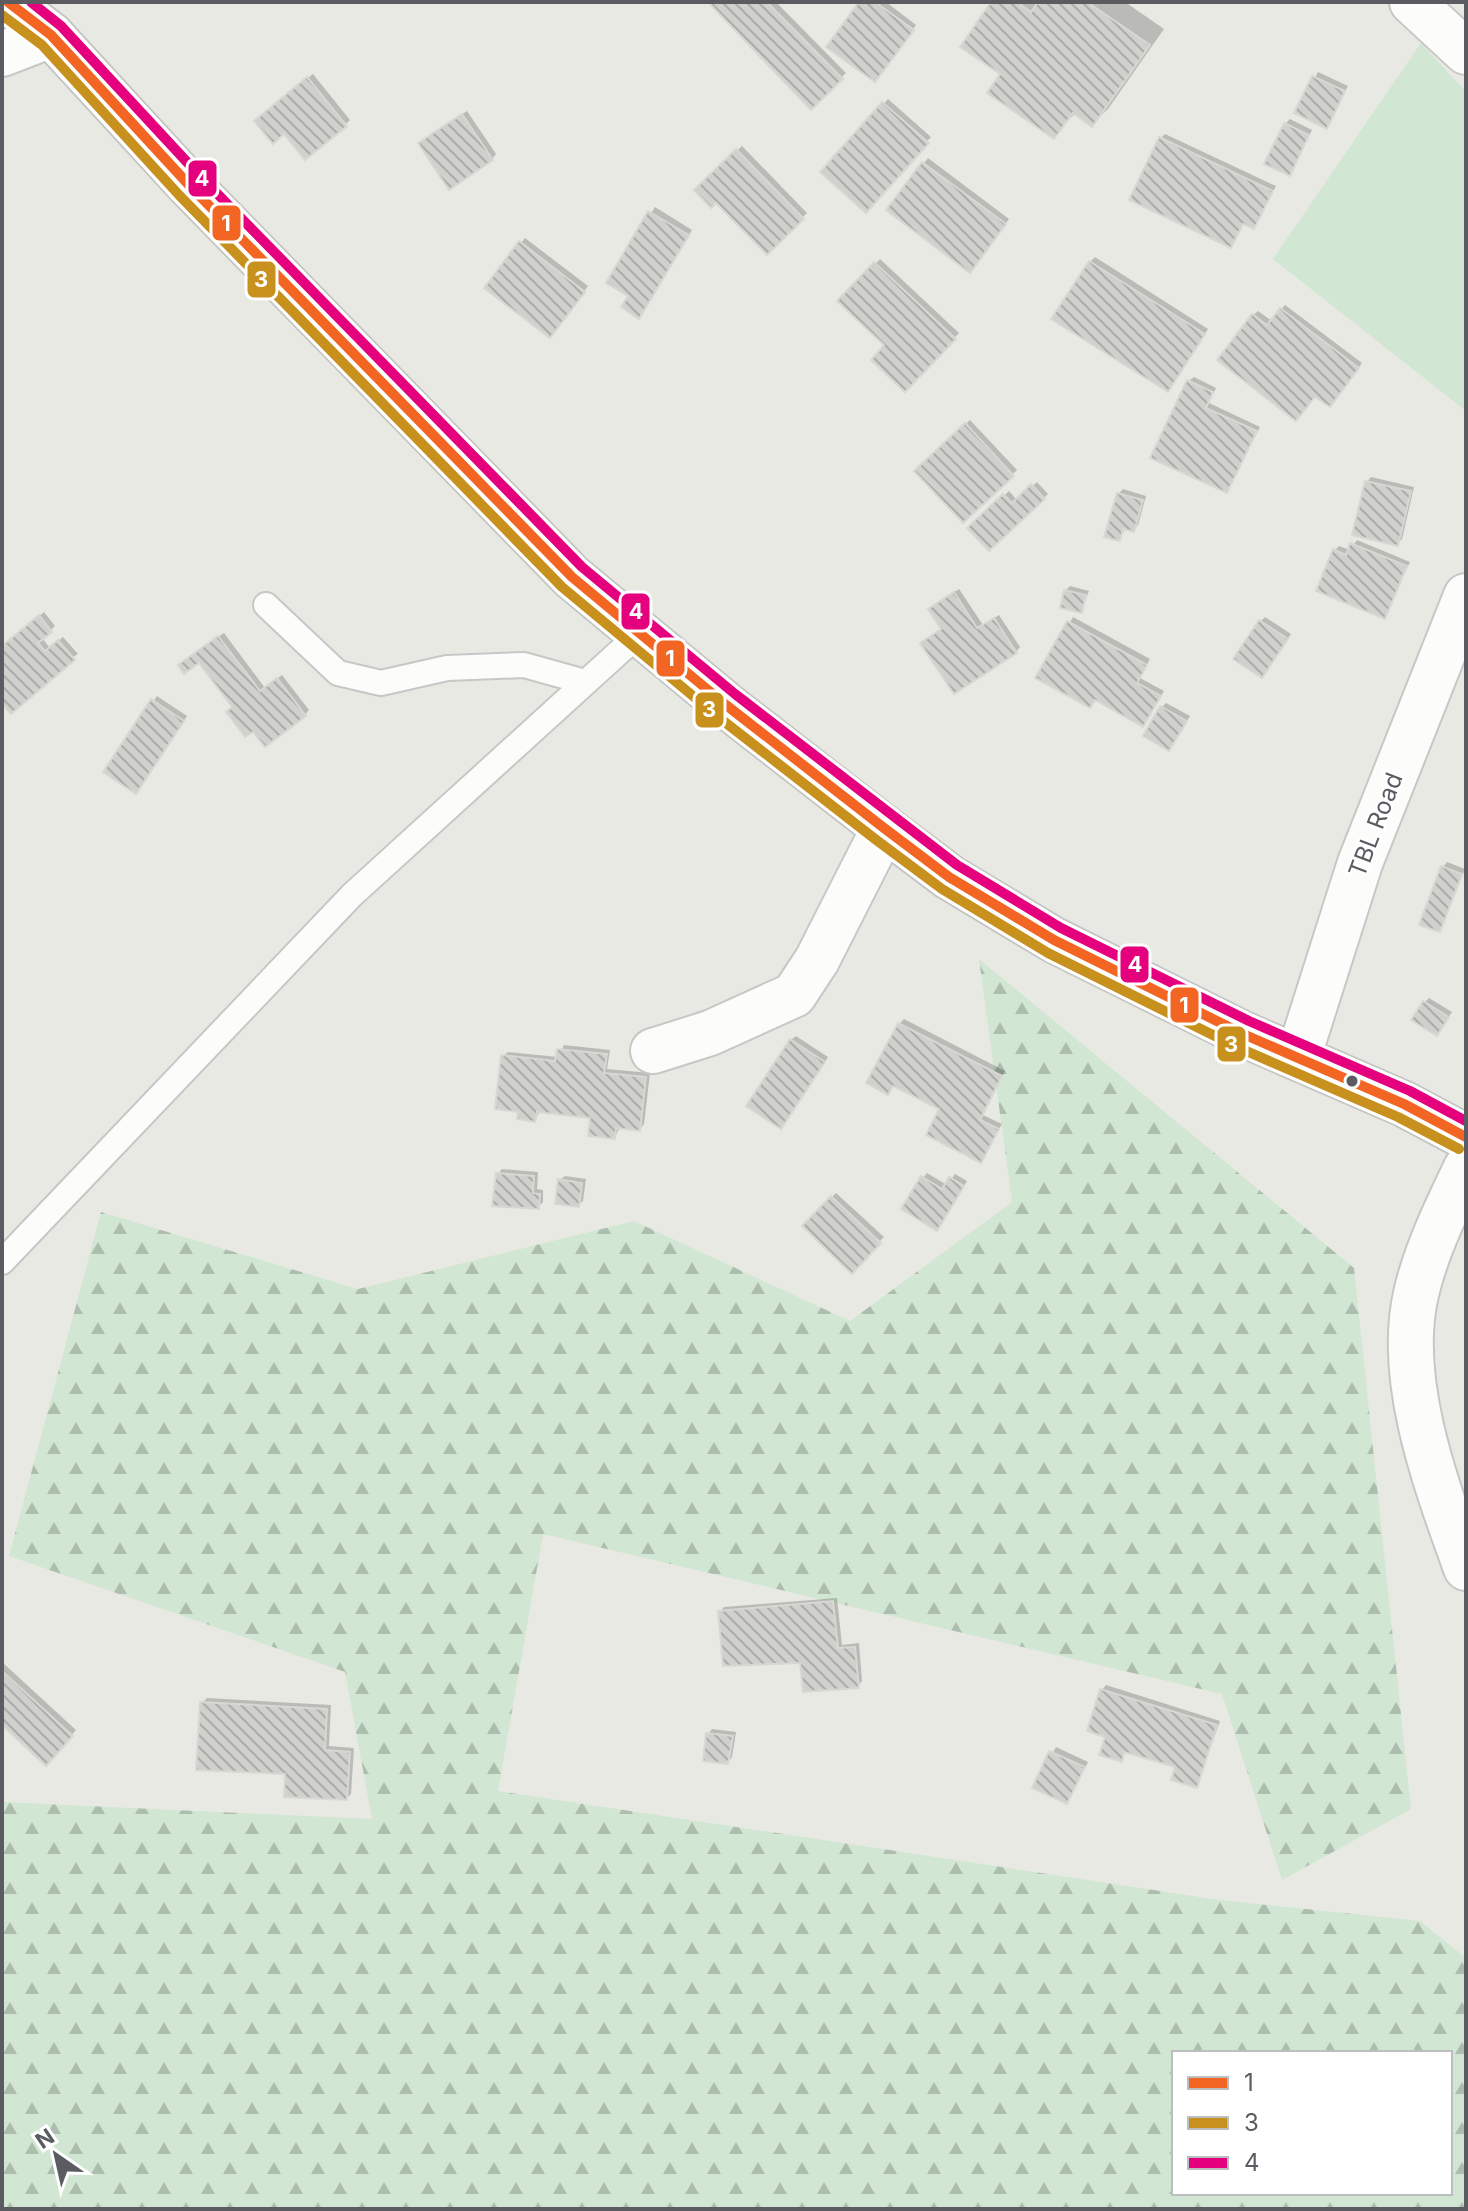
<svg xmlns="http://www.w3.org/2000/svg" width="1468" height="2211" font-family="Inter,sans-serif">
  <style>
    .grass { fill: #d1e6d3 }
    .forest { fill: url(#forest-firs); fill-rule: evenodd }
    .shadow { fill: #0003 }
    .building { fill: url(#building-back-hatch); stroke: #d8d8d3; stroke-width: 2 }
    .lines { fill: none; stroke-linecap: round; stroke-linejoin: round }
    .service-casing { stroke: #c7c7c6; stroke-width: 28 }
    .minor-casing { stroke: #c7c7c6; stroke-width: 48 }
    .tertiary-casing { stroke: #c7c7c6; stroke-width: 48 }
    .secondary-casing { stroke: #c5c5c5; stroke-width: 48 }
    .service { stroke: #fcfcfb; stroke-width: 24 }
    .minor { stroke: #fcfcfb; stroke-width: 44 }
    .tertiary { stroke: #fcfcfb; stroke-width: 44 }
    .secondary { stroke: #fcfcfb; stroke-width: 44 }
    .bus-1-casing { stroke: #fff; stroke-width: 16 }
    .bus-2-casing { stroke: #fff; stroke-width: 16 }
    .bus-3-casing { stroke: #fff; stroke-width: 16 }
    .bus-1 { stroke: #f26522; stroke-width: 10 }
    .bus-2 { stroke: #c8901d; stroke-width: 10 }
    .bus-3 { stroke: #e5007d; stroke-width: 10 }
    .bus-dot { fill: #5a5c61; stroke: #fff; stroke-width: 3 }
    .labels { text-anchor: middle; stroke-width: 6; stroke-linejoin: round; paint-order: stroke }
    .street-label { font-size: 24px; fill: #5a5c61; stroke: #fff }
    .line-badge { stroke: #fff; stroke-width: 3 }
    .badge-label { font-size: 22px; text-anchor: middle; font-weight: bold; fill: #fff }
  </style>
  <defs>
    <pattern id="forest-firs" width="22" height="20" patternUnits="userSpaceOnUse" patternTransform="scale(2)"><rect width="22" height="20" fill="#d1e6d3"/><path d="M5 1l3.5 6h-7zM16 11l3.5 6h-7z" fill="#adbeaf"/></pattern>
    <pattern id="building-back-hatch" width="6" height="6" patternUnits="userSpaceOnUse" patternTransform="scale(2)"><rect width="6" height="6" fill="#d0d0cd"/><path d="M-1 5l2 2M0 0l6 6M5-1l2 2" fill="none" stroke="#acacaa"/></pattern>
  </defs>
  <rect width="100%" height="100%" fill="#e9e9e4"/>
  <polygon class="grass" points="1421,43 1466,92 1466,411 1273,259"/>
  <path class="forest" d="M979,959L1354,1268L1411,1809L1282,1880L1222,1694L543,1534L498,1791L1220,1900L1420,1921L1466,1958V2209H2V1802L372,1819L345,1672L9,1556L101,1212L358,1289L634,1221L850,1321L1012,1202ZM1174,2053H1450V2193H1174Z"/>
  <g class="shadow">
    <polygon points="711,2 776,2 846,73 811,107"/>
    <polygon points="861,2 886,2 916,25 879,75"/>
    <polygon points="993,2 1125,2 1164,29 1108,109 1092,124 1076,112 1054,137 1003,74"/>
    <polygon points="1318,72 1348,86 1327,126 1297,112"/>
    <polygon points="313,74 350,120 345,125 261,116"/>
    <polygon points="888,99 931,137 866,210 823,172"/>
    <polygon points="467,111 496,154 492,159 425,139"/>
    <polygon points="1290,119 1312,130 1289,174 1285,124"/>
    <polygon points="1165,134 1276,186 1258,222 1254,227 1245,222 1231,246 1161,138"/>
    <polygon points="742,146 807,213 767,252 716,200 697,190"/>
    <polygon points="928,158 1009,219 974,266 888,210"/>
    <polygon points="655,207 692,230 639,316 631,296 609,283"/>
    <polygon points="525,238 588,286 555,331 521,243"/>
    <polygon points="1095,257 1208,329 1172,385 1090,262"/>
    <polygon points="880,259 959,333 905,389 887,345 840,301"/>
    <polygon points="1285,305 1362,363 1334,400 1253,315 1258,311 1272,321"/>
    <polygon points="1194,377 1216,388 1209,403 1260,427 1227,491 1189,381"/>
    <polygon points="970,420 1017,470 964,520 917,471"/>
    <polygon points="1371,477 1414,487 1402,539 1397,544 1367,482"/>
    <polygon points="1037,482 1048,494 990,548 970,528 1009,491 1017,500"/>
    <polygon points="1123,489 1146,496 1138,525 1133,530 1126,528 1119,539 1118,494"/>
    <polygon points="1357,540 1410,562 1384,616 1335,550 1339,546 1350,550"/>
    <polygon points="1070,586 1089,591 1081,611 1065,591"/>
    <polygon points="959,589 983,625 999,615 1020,647 1016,652 943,628 935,605"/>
    <polygon points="44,612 55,626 42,638 50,648 63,637 78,654 2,701 2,647"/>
    <polygon points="1073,617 1150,659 1140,678 1164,691 1143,724 1096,698 1038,677"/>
    <polygon points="1265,617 1291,634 1266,671 1261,621"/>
    <polygon points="224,633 265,688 282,675 309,710 305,715 234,707 200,661 185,661"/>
    <polygon points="157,696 187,716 141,787 105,771"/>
    <polygon points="1166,703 1190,716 1169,749 1162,707"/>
    <polygon points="1447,862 1465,869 1439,930 1443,867"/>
    <polygon points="1429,998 1452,1012 1437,1034 1425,1002"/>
    <polygon points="904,1019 1005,1071 983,1115 1002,1124 981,1161 942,1108 894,1084 888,1093 899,1024"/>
    <polygon points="796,1036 828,1057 786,1122 791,1040"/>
    <polygon points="564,1045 610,1050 607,1069 650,1073 644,1124 640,1129 620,1127 615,1137 592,1116 540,1111 535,1120 520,1110 503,1056 508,1052 558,1057"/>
    <polygon points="502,1169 538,1172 537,1189 543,1190 543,1202 538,1207 498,1174"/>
    <polygon points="927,1173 947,1185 955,1174 967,1181 941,1224 923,1178"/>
    <polygon points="565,1176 586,1179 583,1201 578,1205 560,1180"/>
    <polygon points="836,1193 884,1237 851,1271 804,1226"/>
    <polygon points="837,1598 842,1645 859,1643 862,1681 858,1686 802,1661 720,1612 724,1607"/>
    <polygon points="2,1662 76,1730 46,1763 2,1723"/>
    <polygon points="1106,1685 1220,1721 1197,1786 1178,1766 1127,1750 1121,1759 1107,1736 1102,1690"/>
    <polygon points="207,1698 331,1705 329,1746 354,1748 351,1794 347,1798 287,1772 202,1703"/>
    <polygon points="712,1729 736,1732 732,1757 728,1762 708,1734"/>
    <polygon points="1056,1747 1088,1762 1067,1802 1034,1787"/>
  </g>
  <g class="building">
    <polygon points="708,2 767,2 843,79 811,110"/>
    <polygon points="859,2 875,2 914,30 875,82 826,47"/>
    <polygon points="991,2 1017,2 1031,12 1038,2 1087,2 1150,45 1092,127 1073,113 1054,139 987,93 1000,74 960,47"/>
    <polygon points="1312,76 1345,91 1327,129 1294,113"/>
    <polygon points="307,77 347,126 305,160 284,134 273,144 254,121"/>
    <polygon points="882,102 929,143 866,213 820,172"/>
    <polygon points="462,114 493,160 449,190 418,143"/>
    <polygon points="1284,123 1309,135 1290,176 1264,164"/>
    <polygon points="1159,137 1273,191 1254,229 1243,224 1231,248 1129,200"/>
    <polygon points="736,149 804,219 767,255 716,203 711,208 694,190"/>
    <polygon points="922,162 1006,224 970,273 886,210"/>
    <polygon points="648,211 689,235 639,319 621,307 628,296 606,283"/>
    <polygon points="519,241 585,292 550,338 484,288"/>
    <polygon points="1089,261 1205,334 1168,392 1051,319"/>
    <polygon points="874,262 956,339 905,392 871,360 884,345 837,301"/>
    <polygon points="1280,308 1359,368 1330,407 1315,397 1296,421 1217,360 1252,314 1267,325"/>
    <polygon points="1187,380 1213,392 1206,408 1257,431 1227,493 1150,458"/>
    <polygon points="965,423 1014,476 963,523 914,471"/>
    <polygon points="1365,481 1411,491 1398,546 1352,535"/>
    <polygon points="1031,484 1045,499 989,551 967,528 1003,494 1012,503"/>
    <polygon points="1117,493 1143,500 1134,532 1123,529 1120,541 1104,537"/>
    <polygon points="1350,543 1407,566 1385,619 1316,591 1333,549 1346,555"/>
    <polygon points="1064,590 1086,595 1082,613 1060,608"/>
    <polygon points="954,592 977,628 994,618 1017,653 954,694 920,643 941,629 928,609"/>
    <polygon points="39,615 52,632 38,643 45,651 58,640 75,660 11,714 2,704 2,646"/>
    <polygon points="1259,620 1288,639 1262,678 1233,659"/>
    <polygon points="1067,621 1147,665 1137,683 1161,696 1143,727 1095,700 1090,708 1035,678"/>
    <polygon points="218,636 260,691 277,678 306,716 265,747 253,732 245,737 226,712 232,707 199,663 184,674 178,665"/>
    <polygon points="151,699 184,721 136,794 103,772"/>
    <polygon points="1160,706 1187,721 1169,751 1143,736"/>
    <polygon points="1441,866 1462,874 1440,932 1419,925"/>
    <polygon points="1423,1001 1449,1017 1437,1036 1411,1020"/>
    <polygon points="898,1023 1002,1076 980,1120 999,1129 981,1163 926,1135 939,1109 893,1086 888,1095 866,1083"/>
    <polygon points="790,1039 825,1062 781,1129 746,1106"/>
    <polygon points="557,1049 607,1054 604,1073 646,1077 640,1131 616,1128 615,1139 588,1136 590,1118 537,1112 535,1122 517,1119 518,1112 495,1109 501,1055 555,1061"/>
    <polygon points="496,1173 534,1176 533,1193 540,1194 539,1209 492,1206"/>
    <polygon points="921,1176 942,1189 949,1177 964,1186 937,1231 901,1209"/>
    <polygon points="558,1179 582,1183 579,1207 555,1204"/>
    <polygon points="831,1196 881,1243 852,1274 802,1226"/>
    <polygon points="833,1601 838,1648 855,1647 859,1688 803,1692 800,1663 723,1666 718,1611"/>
    <polygon points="2,1671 73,1736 46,1766 2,1725"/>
    <polygon points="1100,1689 1217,1725 1197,1788 1171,1780 1175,1767 1124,1752 1122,1762 1099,1755 1105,1737 1087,1731"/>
    <polygon points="200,1702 327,1709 325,1750 350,1752 347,1800 284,1797 285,1774 196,1770"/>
    <polygon points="706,1733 733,1736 728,1764 703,1761"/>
    <polygon points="1049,1751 1085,1767 1067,1804 1032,1788"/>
  </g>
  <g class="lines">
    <g class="service-casing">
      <g id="service">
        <polyline points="266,605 338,673 381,683 447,668 524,665 585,682"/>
        <polyline points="2,1262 352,895 639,634"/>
      </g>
    </g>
    <g class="minor-casing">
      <g id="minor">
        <polyline points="1412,2 1466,52"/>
        <polyline points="2,54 51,35"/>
        <polyline points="653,1051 710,1033 794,995 817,960 884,828"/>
        <path d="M1466,1168C1447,1208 1426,1250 1416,1294C1396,1381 1437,1487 1466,1568"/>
      </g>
    </g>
    <g class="tertiary-casing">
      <polyline id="tertiary" points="1298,1058 1360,863 1466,596"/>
    </g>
    <g class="secondary-casing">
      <polyline id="secondary" points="8,2 51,35 189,185 572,577 726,705 884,828 949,877 1054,940 1243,1034 1404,1104 1466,1137"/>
    </g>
    <use href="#service" class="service"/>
    <use href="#minor" class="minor"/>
    <use href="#tertiary" class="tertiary"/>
    <use href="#secondary" class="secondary"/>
    <g class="bus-1-casing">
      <polyline id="bus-1" points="8,2 51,35 189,185 572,577 726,705 884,828 949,877 1054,940 1243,1034 1404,1104 1466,1137"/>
    </g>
    <g class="bus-2-casing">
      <polyline id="bus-2" points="2,15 42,45 179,195 562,587 717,716 875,839 942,889 1048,953 1237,1047 1398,1117 1459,1149"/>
    </g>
    <g class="bus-3-casing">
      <polyline id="bus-3" points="31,2 61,26 199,175 582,567 735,694 957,865 1061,928 1249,1021 1410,1091 1466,1121"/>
    </g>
    <use href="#bus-1" class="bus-1"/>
    <use href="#bus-2" class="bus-2"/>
    <use href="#bus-3" class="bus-3"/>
  </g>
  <circle class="bus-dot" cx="1352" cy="1081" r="7"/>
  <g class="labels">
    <g class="street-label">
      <text transform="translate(1376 825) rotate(-69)" y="8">TBL Road</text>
    </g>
  </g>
  <g class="line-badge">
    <rect x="187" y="159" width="31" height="39" rx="8" fill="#e5007d"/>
    <rect x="211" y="204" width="31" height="38" rx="8" fill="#f26522"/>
    <rect x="246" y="260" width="31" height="39" rx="8" fill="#c8901d"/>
    <rect x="620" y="592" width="31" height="39" rx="8" fill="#e5007d"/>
    <rect x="655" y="639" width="31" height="39" rx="8" fill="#f26522"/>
    <rect x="694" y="691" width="31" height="38" rx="8" fill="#c8901d"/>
    <rect x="1119" y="945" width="31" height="39" rx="8" fill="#e5007d"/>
    <rect x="1169" y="986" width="31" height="38" rx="8" fill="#f26522"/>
    <rect x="1216" y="1025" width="31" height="38" rx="8" fill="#c8901d"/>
  </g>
  <g class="badge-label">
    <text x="202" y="186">4</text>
    <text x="226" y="231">1</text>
    <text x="261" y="287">3</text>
    <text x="636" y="619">4</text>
    <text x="670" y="666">1</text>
    <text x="709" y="717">3</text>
    <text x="1135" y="972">4</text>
    <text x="1184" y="1013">1</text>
    <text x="1231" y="1052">3</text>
  </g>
  <rect width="1468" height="2211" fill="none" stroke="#5a5c61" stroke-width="8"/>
  <rect x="1172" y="2051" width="280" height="144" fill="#ffffff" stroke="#bdbec0" stroke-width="2"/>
  <rect x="1188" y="2077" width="40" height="12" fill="#f26522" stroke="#bdbec0" stroke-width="2"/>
  <text x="1244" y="2091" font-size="24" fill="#5a5c61">1</text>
  <rect x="1188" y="2117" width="40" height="12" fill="#c8901d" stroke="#bdbec0" stroke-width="2"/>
  <text x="1244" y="2131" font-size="24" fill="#5a5c61">3</text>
  <rect x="1188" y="2157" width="40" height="12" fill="#e5007d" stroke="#bdbec0" stroke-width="2"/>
  <text x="1244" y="2171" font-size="24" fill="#5a5c61">4</text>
  <g transform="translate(56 2155) rotate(326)" stroke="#ffffff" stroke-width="6" paint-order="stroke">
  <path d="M0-6L14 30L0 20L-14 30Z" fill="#5a5c61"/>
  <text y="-12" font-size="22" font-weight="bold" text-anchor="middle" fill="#5a5c61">N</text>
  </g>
</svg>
